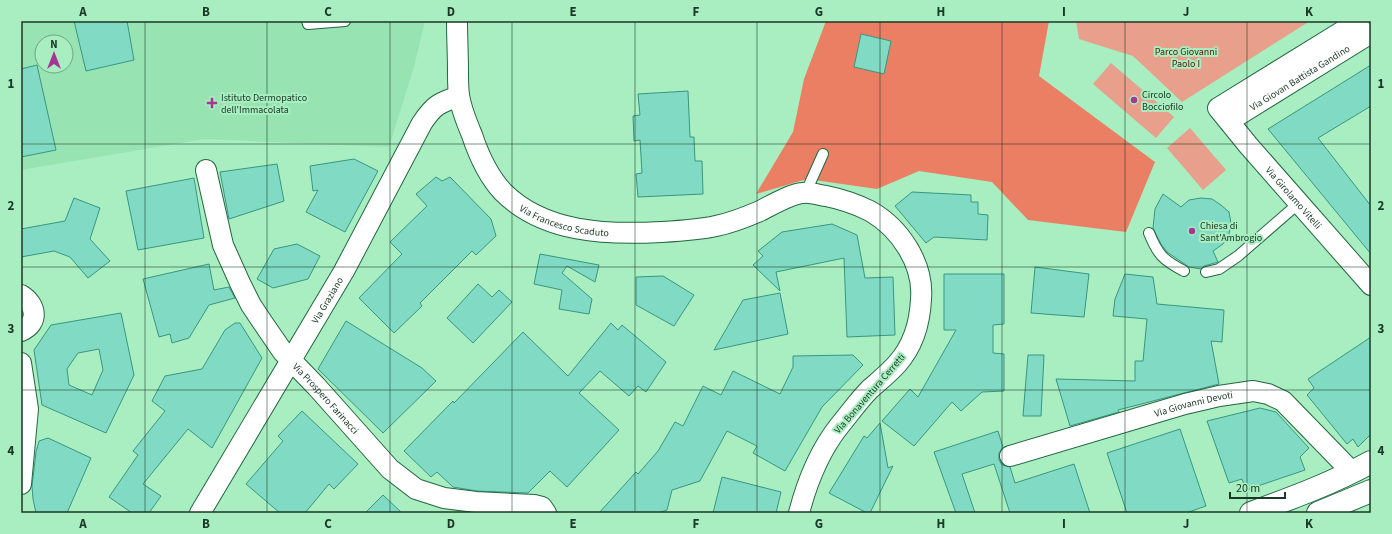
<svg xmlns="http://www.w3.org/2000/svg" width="1392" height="534" font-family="'Source Sans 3',sans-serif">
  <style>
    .built { fill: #97e4b2; fill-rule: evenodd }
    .green { fill: #e89f8b }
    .forest { fill: #ea7f64 }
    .building { fill: #81dbc4; stroke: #399681; fill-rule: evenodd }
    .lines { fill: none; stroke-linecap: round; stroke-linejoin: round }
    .service-casing { stroke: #226740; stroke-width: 12 }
    .minor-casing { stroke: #226740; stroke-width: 22 }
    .secondary-casing { stroke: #226740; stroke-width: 24 }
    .service { stroke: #fff; stroke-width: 10 }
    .minor { stroke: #fff; stroke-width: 20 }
    .secondary { stroke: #fff; stroke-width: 22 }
    .grid { fill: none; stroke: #1b3725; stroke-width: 1; stroke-opacity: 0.55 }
    .poi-dot { fill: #a63693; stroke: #a8eec0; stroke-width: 1.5 }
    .labels { text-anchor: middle; stroke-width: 4; stroke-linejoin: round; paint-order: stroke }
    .park-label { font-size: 10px; fill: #581605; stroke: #a8eec0 }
    .street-label { font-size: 10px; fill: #1b3725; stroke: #a8eec0 }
    .poi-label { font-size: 10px; fill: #1b3725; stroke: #a8eec0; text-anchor: start }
    .neatline { fill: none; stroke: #1b3725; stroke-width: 1.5 }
    .grid-label { font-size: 13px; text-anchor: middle; font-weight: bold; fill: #1b3725 }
  </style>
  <rect width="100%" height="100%" fill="#a8eec0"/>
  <path class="built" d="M21,21H425L414,67L389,147L204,139L21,170ZM42,42H66V66H42Z"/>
  <g class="green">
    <polygon points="1076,21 1310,21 1182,102 1133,56 1079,39"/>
    <polygon points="1111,63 1174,117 1156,138 1093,84"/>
    <polygon points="1190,128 1226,170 1203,190 1167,148"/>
  </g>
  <polygon class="forest" points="826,21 1049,21 1039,76 1155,162 1126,232 1028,220 992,182 919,171 877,189 807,179 756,194 793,132 804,79"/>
  <g class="building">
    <polygon points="74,21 127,21 134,60 86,71"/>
    <polygon points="861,34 891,41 884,74 854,67"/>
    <polygon points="37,65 56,150 21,157 21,69"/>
    <polygon points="1371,65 1371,106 1318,138 1371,206 1371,254 1268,129"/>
    <polygon points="688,91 690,137 694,137 695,161 702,161 703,194 638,197 636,174 642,173 640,140 634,141 633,116 640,115 638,94"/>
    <polygon points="354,159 378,171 345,232 306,212 318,190 313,191 310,166"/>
    <polygon points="277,164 284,201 229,219 220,172"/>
    <polygon points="436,177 442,181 450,177 491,219 496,236 476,255 472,251 420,303 422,306 394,333 359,298 402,254 390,242 427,206 416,194"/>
    <polygon points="194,178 204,238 138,250 126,191"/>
    <polygon points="912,192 971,195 971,202 978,202 978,214 988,215 987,240 934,237 926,243 895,206"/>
    <polygon points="1163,194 1181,207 1189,200 1201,198 1212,199 1221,205 1229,212 1231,223 1229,234 1223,244 1213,251 1218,262 1204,266 1201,269 1189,267 1167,252 1161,244 1153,228 1155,209"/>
    <polygon points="74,198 100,208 90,239 110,261 88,278 70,257 54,251 21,257 21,229 65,221"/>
    <polygon points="832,224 857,235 865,278 893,277 895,335 847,337 844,258 776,272 780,291 753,265 763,256 758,251 782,232"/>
    <polygon points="297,244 320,256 308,279 273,288 257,279 274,249"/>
    <polygon points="540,254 599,265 595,282 567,266 562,273 592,299 589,314 559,309 562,290 534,284"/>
    <polygon points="209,264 214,290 229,287 235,298 209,305 189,338 172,343 170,334 159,337 143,279"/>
    <polygon points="1035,267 1089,274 1084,317 1031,313"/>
    <polygon points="944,274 1004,274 1004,324 993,325 993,353 1004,354 1004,391 982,392 961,411 952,402 914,446 882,421 910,389 918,397 956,330 944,330"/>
    <polygon points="1125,274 1153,277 1157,304 1224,310 1222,342 1211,341 1219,384 1118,410 1119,412 1070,426 1056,379 1135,381 1135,361 1143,361 1147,319 1113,316 1115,299"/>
    <polygon points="663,276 694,295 674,326 636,305 636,277"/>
    <polygon points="478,284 492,297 499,290 512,302 473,343 447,318"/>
    <polygon points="780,293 788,334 714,350 743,300"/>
    <path d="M121,313L134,375L106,433L42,405L34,350L51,325ZM99,349L103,370L92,395L69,385L67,369L78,353Z"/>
    <polygon points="346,321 422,368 436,381 383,433 318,369"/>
    <polygon points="235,323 240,323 262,358 212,448 188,429 143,484 161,496 149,513 132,513 109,497 138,455 133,451 165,411 152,401 165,376 202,369 225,330"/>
    <polygon points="611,323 618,330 622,325 666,362 646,392 638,386 629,396 600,371 579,393 619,430 567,487 550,471 528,493 477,491 453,487 437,472 431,477 404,451 453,401 454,403 523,332 568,376"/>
    <polygon points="1371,337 1371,434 1358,447 1353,439 1347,444 1307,395 1314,388 1308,379"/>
    <polygon points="853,355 863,365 822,407 785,471 753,453 757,446 727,431 700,481 672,490 667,510 658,513 599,513 636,472 638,474 658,451 675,422 683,426 703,386 721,395 733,371 780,394 793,367 793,356"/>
    <polygon points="1028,355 1044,355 1041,416 1023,416"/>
    <polygon points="1260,408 1276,412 1309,448 1300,457 1305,470 1246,490 1242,479 1229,483 1207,421"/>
    <polygon points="302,411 358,464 334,489 329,484 305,513 280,513 246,484 283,441 278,436"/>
    <polygon points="880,423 888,468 893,466 870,513 867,513 829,493 864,436 867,438"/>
    <polygon points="1180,429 1206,506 1186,513 1127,513 1107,453"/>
    <polygon points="998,431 1003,447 999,453 999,460 1002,465 1010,467 1015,483 1074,464 1090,513 1010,513 994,464 962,474 975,513 956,513 934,452"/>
    <polygon points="48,438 91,458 67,513 36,513 33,499 32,486 36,452 39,441"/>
    <polygon points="722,477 781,492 776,513 713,513"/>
    <polygon points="383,495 402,513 365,513"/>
  </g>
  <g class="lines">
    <g class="service-casing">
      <g id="service">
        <polyline points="307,21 308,24 345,21"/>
        <polyline points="806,192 823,154"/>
        <path d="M1149,233C1158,255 1163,260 1184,271"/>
        <polyline points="1206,272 1219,269 1238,256 1299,203"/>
      </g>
    </g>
    <g class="minor-casing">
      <g id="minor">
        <path id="s1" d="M457,21C457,38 458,55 458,72C458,80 458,88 459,95C461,109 467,123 472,135C479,156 488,176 503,192C544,233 607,235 661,232C679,231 698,230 716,226C731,223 746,217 760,211C772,205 790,194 803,193C810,192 819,195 826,196C841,199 856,204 870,211C900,228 924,264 921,299C920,322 913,346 897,364C889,373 879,381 870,389C859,400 850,413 840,425C820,450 807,482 799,513"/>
        <path id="s2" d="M1359,21L1218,108L1248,145L1371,285"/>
        <path id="s3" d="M1229,121L1371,33"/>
        <path id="s4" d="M206,170L223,245L240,283L251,305L263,323L283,352L316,386L390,469L416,489L444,498L476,502L534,505L542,507L546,513"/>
        <path d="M21,295C36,304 40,323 21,331"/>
        <polyline points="21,363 28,409 21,484"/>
        <path id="s5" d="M1010,456L1185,404L1219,396L1253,391L1268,394L1283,401L1352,472"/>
        <path id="s6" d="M200,513L344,271L422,123C434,105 439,103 459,96"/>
      </g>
    </g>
    <g class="secondary-casing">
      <g id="secondary">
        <path d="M1251,513C1292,498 1333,483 1371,462"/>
        <polyline points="1318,513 1371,491"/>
      </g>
    </g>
    <use href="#service" class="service"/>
    <use href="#minor" class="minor"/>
    <use href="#secondary" class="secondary"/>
  </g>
  <path class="grid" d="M145,21V513M267,21V513M390,21V513M512,21V513M635,21V513M757,21V513M880,21V513M1002,21V513M1125,21V513M1247,21V513M21,144H1371M21,267H1371M21,390H1371"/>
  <g class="poi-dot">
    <circle cx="1134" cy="100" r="4"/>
    <path d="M210 97h4v4h4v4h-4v4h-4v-4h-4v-4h4z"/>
    <circle cx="1192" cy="231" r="4"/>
  </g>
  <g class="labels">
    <g class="park-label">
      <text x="1186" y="55">Parco Giovanni<tspan x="1186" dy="12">Paolo I</tspan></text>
    </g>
    <g class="street-label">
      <text dy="4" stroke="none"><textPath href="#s3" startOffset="83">Via Giovan Battista Gandino</textPath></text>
      <text dy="4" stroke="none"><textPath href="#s2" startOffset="283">Via Girolamo Vitelli</textPath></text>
      <text dy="4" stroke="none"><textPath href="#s1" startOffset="251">Via Francesco Scaduto</textPath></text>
      <text dy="4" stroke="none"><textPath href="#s6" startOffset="248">Via Graziano</textPath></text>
      <text transform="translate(869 393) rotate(-49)" y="4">Via Bonaventura Cerretti</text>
      <text dy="4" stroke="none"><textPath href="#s4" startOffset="263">Via Prospero Farinacci</textPath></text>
      <text dy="4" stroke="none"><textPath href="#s5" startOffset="191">Via Giovanni Devoti</textPath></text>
    </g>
    <g class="poi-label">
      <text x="1142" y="98">Circolo<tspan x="1142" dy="12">Bocciofilo</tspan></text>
      <text x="221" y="101">Istituto Dermopatico<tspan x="221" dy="12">dell'Immacolata</tspan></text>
      <text x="1200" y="229">Chiesa di<tspan x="1200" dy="12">Sant'Ambrogio</tspan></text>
    </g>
  </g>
  <rect width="1392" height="534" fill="none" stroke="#a8eec0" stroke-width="44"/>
  <g transform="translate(54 54)"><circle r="19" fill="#a8eec0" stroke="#70a582"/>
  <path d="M0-3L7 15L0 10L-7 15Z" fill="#a63693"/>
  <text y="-6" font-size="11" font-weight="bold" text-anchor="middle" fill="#1b3725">N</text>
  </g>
  <path d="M1230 492v6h55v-6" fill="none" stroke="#1b3725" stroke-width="2"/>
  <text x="1236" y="492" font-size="12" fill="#1b3725" stroke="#a8eec0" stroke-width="3" paint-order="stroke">20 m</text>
  <rect x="22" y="22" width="1348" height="490" class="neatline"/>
  <g class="grid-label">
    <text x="83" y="16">A</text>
    <text x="206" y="16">B</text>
    <text x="328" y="16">C</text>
    <text x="451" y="16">D</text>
    <text x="573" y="16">E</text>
    <text x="696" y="16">F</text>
    <text x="819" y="16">G</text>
    <text x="941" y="16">H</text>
    <text x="1064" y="16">I</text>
    <text x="1186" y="16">J</text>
    <text x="1309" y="16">K</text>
    <text x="11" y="88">1</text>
    <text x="1381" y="88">1</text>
    <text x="11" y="210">2</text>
    <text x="1381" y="210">2</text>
    <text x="11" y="333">3</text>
    <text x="1381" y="333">3</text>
    <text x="11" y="455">4</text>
    <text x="1381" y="455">4</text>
    <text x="83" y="528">A</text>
    <text x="206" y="528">B</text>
    <text x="328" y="528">C</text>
    <text x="451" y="528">D</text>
    <text x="573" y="528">E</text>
    <text x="696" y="528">F</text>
    <text x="819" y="528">G</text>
    <text x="941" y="528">H</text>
    <text x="1064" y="528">I</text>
    <text x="1186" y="528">J</text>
    <text x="1309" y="528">K</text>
  </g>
</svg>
